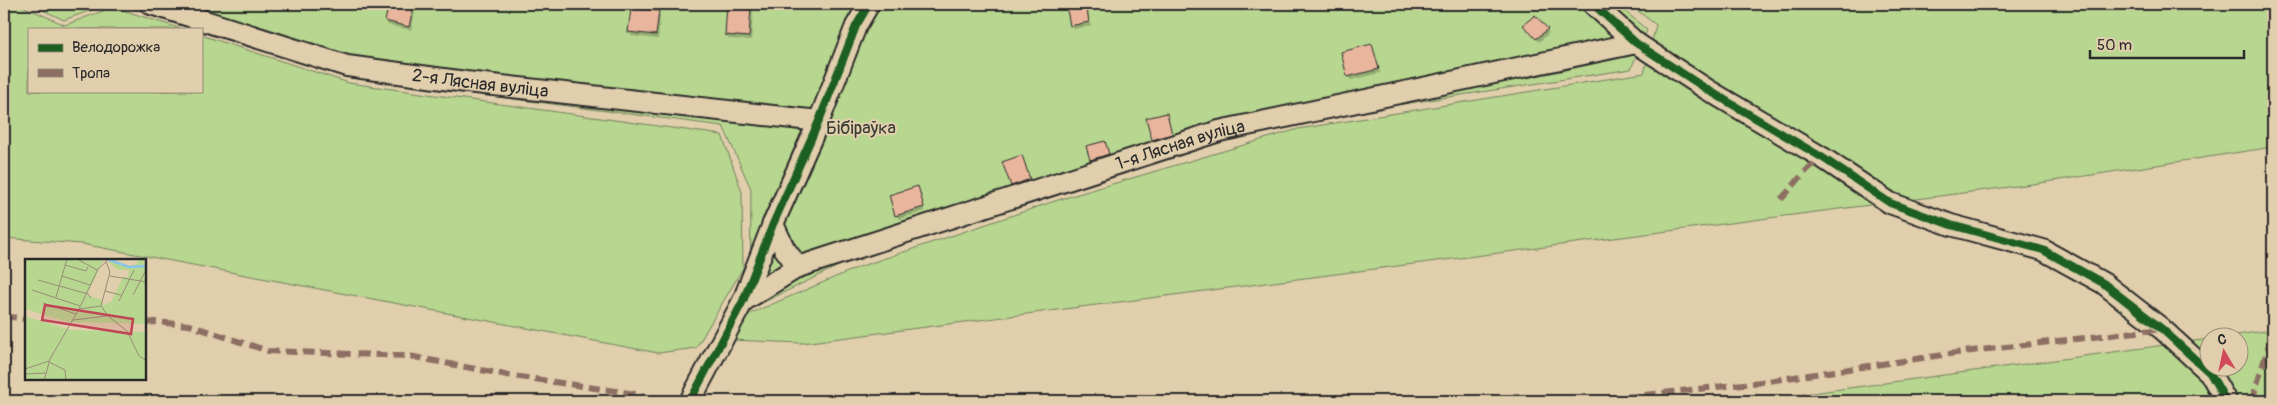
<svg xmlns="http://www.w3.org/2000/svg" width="2277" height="405" font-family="Pangolin,sans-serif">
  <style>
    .green { fill: #b7d68f; stroke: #71805d }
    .shadow { fill: #0003 }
    .building { fill: #e9b59c; stroke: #2b2b2b }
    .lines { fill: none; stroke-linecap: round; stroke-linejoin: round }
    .minor-casing { stroke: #2b2b2b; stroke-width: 24 }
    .minor { stroke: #e0ceac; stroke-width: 20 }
    .quiet { stroke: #8d6e63; stroke-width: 6; stroke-dasharray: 12 6; stroke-linecap: butt }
    .cycleway-casing { stroke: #e0ceac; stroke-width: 11 }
    .cycleway { stroke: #1b5e20; stroke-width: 8 }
    .labels { text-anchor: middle; stroke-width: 4; stroke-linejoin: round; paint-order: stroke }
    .street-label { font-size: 18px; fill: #2b2b2b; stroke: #e0ceac }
    .park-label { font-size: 18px; fill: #393c35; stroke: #e0ceac }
    .inset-river { fill: none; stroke: #8ac4e9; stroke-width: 2.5 }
    .inset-road { fill: none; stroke: #988d78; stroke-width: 1 }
    .view { fill: #c04656; fill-opacity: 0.15; stroke: #c04656; stroke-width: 2.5 }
    .inset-edge { fill: none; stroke: #2b2b2b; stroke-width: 2.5 }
  </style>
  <rect width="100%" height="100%" fill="#e0ceac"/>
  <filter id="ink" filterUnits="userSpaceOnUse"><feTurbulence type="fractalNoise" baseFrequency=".02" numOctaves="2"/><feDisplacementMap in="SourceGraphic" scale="10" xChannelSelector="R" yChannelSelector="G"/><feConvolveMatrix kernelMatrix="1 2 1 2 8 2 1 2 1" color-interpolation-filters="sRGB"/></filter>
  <g filter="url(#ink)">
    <g class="green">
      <polygon points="4,4 18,4 65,25 113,7 182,29 29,29 29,91 201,91 201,35 349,83 722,135 742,192 743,268 696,348 658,353 82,244 4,238"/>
      <polygon points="30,4 108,4 64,20"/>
      <polygon points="120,4 1617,4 1647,30 1631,69 1305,119 1225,140 840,265 750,309 751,189 723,126 351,78"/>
      <polygon points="1629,4 2273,4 2273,147 2040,183 802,343 731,340 747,315 859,267 1058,200 1298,129 1644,73 1656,25"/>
      <polygon points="2273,330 2273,401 1753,401 2209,339 2210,368 2240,368 2240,338 2221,337"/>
    </g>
    <g class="shadow">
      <polygon points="390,4 417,4 411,30 388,25 386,21"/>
      <polygon points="1068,4 1086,4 1091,26 1073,29"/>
      <polygon points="728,7 751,8 753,12 751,40 729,39 727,35"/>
      <polygon points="658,13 660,16 658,39 632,36 629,32"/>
      <polygon points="1527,29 1547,30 1549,33 1539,42"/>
      <polygon points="1372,45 1380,73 1351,80 1348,76"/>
      <polygon points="1166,115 1173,138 1155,144 1148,119"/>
      <polygon points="1105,142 1110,158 1093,164 1087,147"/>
      <polygon points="1024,161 1032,183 1014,189 1012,185"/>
      <polygon points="918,188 925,211 899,219 896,215"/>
    </g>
    <g class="building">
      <polygon points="389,4 414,4 409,27 385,21"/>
      <polygon points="1066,4 1086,4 1089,22 1070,26"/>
      <polygon points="727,5 751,7 749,37 725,35"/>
      <polygon points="631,8 659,11 656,35 628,32"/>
      <polygon points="1535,15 1548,29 1536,39 1523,25"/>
      <polygon points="1372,44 1379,69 1347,77 1341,52"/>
      <polygon points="1167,113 1172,134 1152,140 1146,118"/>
      <polygon points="1105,141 1109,154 1090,160 1086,146"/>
      <polygon points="1022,155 1030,179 1011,186 1002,162"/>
      <polygon points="918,186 924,207 895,216 889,195"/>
    </g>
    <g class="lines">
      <g class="minor-casing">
        <g id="minor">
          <path id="s1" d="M151,4L347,66L466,82L819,121"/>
          <polyline points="1593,4 1636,43 1708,90 1823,158 1890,203 1951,225 2043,250 2103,283 2162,329 2210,373 2226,401"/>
          <polyline points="773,224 784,248 798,267"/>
          <path id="s2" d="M743,301L798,267L1219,131L1636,43"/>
          <polyline points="690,401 743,301 773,224 819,121 856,26 869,4"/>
        </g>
      </g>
      <use href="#minor" class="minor"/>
      <g class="quiet">
        <path d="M1781,199C1796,185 1805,167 1823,158"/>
        <polyline points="4,316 26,319"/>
        <polyline points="145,323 155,322 189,325 268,351 409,356 507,375 636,394 656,401"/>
        <polyline points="1591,401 1761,382 1963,352 2162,329"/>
        <polyline points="2252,401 2273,331"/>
      </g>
      <g class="cycleway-casing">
        <g id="cycleway">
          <polyline points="1593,4 1636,43 1708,90 1823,158 1890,203 1951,225 2043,250 2103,283 2162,329 2210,373 2226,401"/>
          <polyline points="690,401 743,301 773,224 819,121 856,26 869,4"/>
        </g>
      </g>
      <use href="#cycleway" class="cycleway"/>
    </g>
  </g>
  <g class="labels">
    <g class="street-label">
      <text dy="6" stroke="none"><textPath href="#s1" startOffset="340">2-я Лясная вуліца</textPath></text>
      <text dy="6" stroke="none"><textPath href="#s2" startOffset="466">1-я Лясная вуліца</textPath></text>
    </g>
    <g class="park-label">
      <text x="861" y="134">Бібіраўка</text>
    </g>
  </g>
  <g transform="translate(25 259)">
    <rect width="121" height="121" fill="#e0ceac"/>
    <path d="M0,0H79L62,36L77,41L78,46L86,43L98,18H103L104,11H93L80,0L106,7L112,5V0H121V65L43,63L0,50ZM0,57L45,71L121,73V121H0Z" fill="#b7d68f"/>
    <path class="inset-river" d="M82,0L104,8L122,7"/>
    <path class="inset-road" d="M52,0L72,11M80,0L85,13L76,47L83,57L102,72L114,97L122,102M40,6L61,12L63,8M37,17L65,26M85,17L122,23M13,21L63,35L66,39M7,31L55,47M80,32L96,36M108,36L122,9M31,38L42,0M94,42L109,11M18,44L51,55M54,50L76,47M48,61L82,57M24,103L40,111L41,122M0,110L24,102M0,115L21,114M19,122L25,100L54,50L73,10L81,3"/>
    <path class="view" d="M20,46L108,60L106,75L17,61Z"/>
    <rect width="121" height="121" class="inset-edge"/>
  </g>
  <rect width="2277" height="405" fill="none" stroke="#e0ceac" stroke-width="20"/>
  <rect x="10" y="10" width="2257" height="385" fill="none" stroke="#2b2b2b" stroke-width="2" filter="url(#ink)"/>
  <rect x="28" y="28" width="175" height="65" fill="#e0ceac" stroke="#988d78"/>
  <rect x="38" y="44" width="25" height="8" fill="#1b5e20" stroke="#988d78"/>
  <text x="72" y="52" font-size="15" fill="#2b2b2b">Велодорожка</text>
  <rect x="38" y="69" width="25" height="8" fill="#8d6e63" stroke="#988d78"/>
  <text x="72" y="78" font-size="15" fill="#2b2b2b">Тропа</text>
  <g transform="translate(2224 352) rotate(351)"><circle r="24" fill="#e0ceac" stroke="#988d78"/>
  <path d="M0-4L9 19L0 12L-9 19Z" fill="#d1495b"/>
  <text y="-8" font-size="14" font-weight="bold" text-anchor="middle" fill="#2b2b2b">С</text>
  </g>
  <path d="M2090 50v8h154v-8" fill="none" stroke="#2b2b2b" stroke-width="2.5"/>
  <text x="2097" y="50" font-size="15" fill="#2b2b2b" stroke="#e0ceac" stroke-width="4" paint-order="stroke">50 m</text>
</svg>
